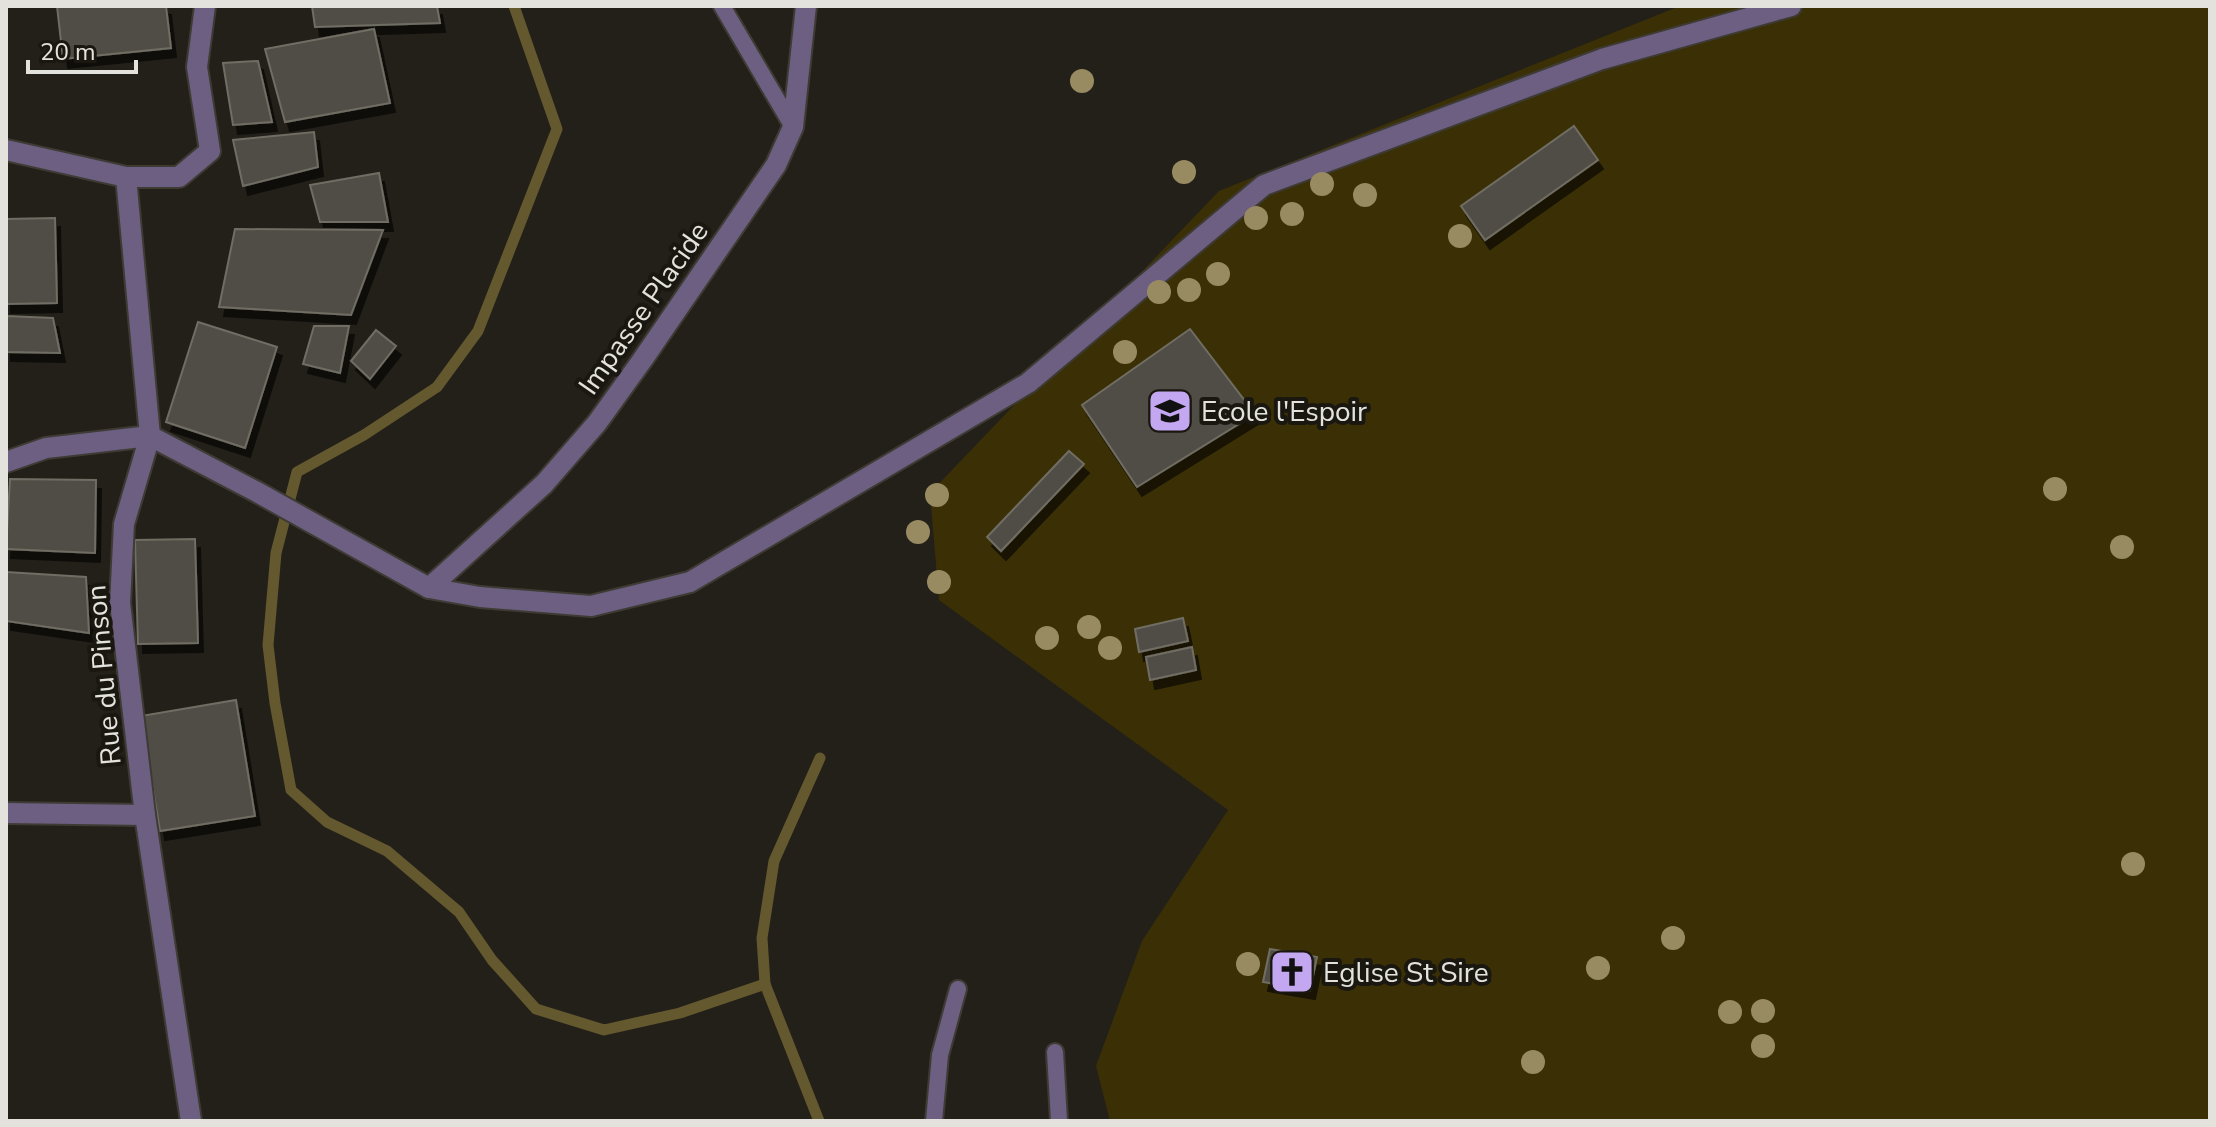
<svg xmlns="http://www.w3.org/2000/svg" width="2216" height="1127" font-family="'Nunito Sans',sans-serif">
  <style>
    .green { fill: #3b3005 }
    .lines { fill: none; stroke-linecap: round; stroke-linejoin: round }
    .stream { stroke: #64582f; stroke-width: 11 }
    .building { fill: #504d45; stroke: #706d64; stroke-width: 2; filter: url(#shadow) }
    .lane-casing { stroke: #3e3b34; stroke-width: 20 }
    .street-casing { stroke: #3e3b34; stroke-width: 24 }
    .lane { stroke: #6c5f81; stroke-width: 16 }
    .street { stroke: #6c5f81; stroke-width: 20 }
    .tree { fill: #988b62 }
    .labels { text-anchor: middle; stroke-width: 8; stroke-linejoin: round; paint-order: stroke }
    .street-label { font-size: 28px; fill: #e3e2dd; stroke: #191710 }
    .poi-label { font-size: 28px; fill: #e3e2dd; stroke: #191710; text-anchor: start }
  </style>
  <defs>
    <filter id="shadow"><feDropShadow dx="5" dy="9" stdDeviation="0" flood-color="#0009"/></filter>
  </defs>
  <rect width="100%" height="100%" fill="#232019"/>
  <polygon class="green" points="1680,6 2210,6 2210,1121 1110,1121 1096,1066 1142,941 1228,810 939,600 930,493 1219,191"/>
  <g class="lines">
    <g class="stream">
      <polyline points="514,6 557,129 478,331 437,387 364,435 297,472 276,553 268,645 275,703 291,790 327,822 387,851 459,912 492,960 536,1009 604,1030 680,1013 765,984"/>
      <polyline points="819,1121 765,984 762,938 774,861 820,758"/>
    </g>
  </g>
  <g class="building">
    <polygon points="57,6 166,6 171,48 63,59"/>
    <polygon points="312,6 437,6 440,23 315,27"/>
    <polygon points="374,29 390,103 285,122 265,49"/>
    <polygon points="258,61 272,122 233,125 223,63"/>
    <polygon points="1574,126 1598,160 1485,240 1461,206"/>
    <polygon points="314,132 318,167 243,186 233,140"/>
    <polygon points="379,173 388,222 320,222 310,185"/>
    <polygon points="55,218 57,303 6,304 6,219"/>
    <polygon points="235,229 383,230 351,315 219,307"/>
    <polygon points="6,316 53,318 60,353 6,352"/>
    <polygon points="198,322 277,347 245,448 166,422"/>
    <polygon points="314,326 349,326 340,373 303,364"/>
    <polygon points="1190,329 1255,414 1137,487 1082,405"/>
    <polygon points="376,330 396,346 370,379 351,361"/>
    <polygon points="1069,451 1084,464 1001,551 987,537"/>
    <polygon points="10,479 96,480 95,553 6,549"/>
    <polygon points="195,539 198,643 138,644 135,540"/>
    <polygon points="6,572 86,577 89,633 6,621"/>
    <polygon points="1183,618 1188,641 1139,652 1135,629"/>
    <polygon points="1192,647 1196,670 1150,680 1146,657"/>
    <polygon points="236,700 255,816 160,831 141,716"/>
    <polygon points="1270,949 1317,957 1310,990 1263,982"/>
  </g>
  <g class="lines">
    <g class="lane-casing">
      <g id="lane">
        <polyline points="722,6 793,127"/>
        <polyline points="1055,1052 1059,1121"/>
        <polyline points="934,1121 940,1055 958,989"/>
      </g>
    </g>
    <g class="street-casing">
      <g id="street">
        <polyline points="6,150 126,177 179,177 210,151 197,67 205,6"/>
        <polyline points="126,177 150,436 124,524 120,603 145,815 191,1121"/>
        <polyline points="6,462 46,448 150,436 257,492 429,588 480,597 591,606 690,582 1028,383 1264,185 1602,59 1791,6"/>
        <polyline points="429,588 544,484 597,423 643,359 776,165 793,127 806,6"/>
        <polyline points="6,813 145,815"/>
      </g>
    </g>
    <use href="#lane" class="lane"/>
    <use href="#street" class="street"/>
  </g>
  <g class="tree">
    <circle cx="1082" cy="81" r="12"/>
    <circle cx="1184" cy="172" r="12"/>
    <circle cx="1322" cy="184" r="12"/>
    <circle cx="1365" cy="195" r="12"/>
    <circle cx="1292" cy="214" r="12"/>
    <circle cx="1256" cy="218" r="12"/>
    <circle cx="1460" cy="236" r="12"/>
    <circle cx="1218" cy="274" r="12"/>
    <circle cx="1189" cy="290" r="12"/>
    <circle cx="1159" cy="292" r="12"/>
    <circle cx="1125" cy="352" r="12"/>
    <circle cx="2055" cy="489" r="12"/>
    <circle cx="937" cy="495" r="12"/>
    <circle cx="918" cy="532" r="12"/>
    <circle cx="2122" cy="547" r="12"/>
    <circle cx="939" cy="582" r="12"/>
    <circle cx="1089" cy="627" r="12"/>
    <circle cx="1047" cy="638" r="12"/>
    <circle cx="1110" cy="648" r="12"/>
    <circle cx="2133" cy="864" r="12"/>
    <circle cx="1673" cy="938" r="12"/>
    <circle cx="1248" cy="964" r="12"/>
    <circle cx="1598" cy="968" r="12"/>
    <circle cx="1763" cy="1011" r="12"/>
    <circle cx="1730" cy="1012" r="12"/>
    <circle cx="1763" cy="1046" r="12"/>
    <circle cx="1533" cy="1062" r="12"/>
  </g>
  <defs>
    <g id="school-square" transform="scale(2.3)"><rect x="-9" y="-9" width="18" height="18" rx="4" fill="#c4a7f1" stroke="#191710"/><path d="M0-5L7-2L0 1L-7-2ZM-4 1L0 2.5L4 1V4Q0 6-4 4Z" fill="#111"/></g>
    <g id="church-square" transform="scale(2.3)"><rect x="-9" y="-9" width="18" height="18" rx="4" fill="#c4a7f1" stroke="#191710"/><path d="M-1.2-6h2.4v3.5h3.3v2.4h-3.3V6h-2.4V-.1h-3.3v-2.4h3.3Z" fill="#111"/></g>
  </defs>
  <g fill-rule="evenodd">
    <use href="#school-square" x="1170" y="411"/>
    <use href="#church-square" x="1292" y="972"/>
  </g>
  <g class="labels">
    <g class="street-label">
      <text transform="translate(643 308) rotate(-55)" y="10">Impasse Placide</text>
      <text transform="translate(103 675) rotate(-95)" y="10">Rue du Pinson</text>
    </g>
    <g class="poi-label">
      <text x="1201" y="421">Ecole l'Espoir</text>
      <text x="1323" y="982">Eglise St Sire</text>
    </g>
  </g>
  <rect width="2216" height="1127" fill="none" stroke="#e3e2dd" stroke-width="16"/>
  <path d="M28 60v12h108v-12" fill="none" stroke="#e3e2dd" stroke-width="4"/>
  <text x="40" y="60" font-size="24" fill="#e3e2dd" stroke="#191710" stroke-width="6" paint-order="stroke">20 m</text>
</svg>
